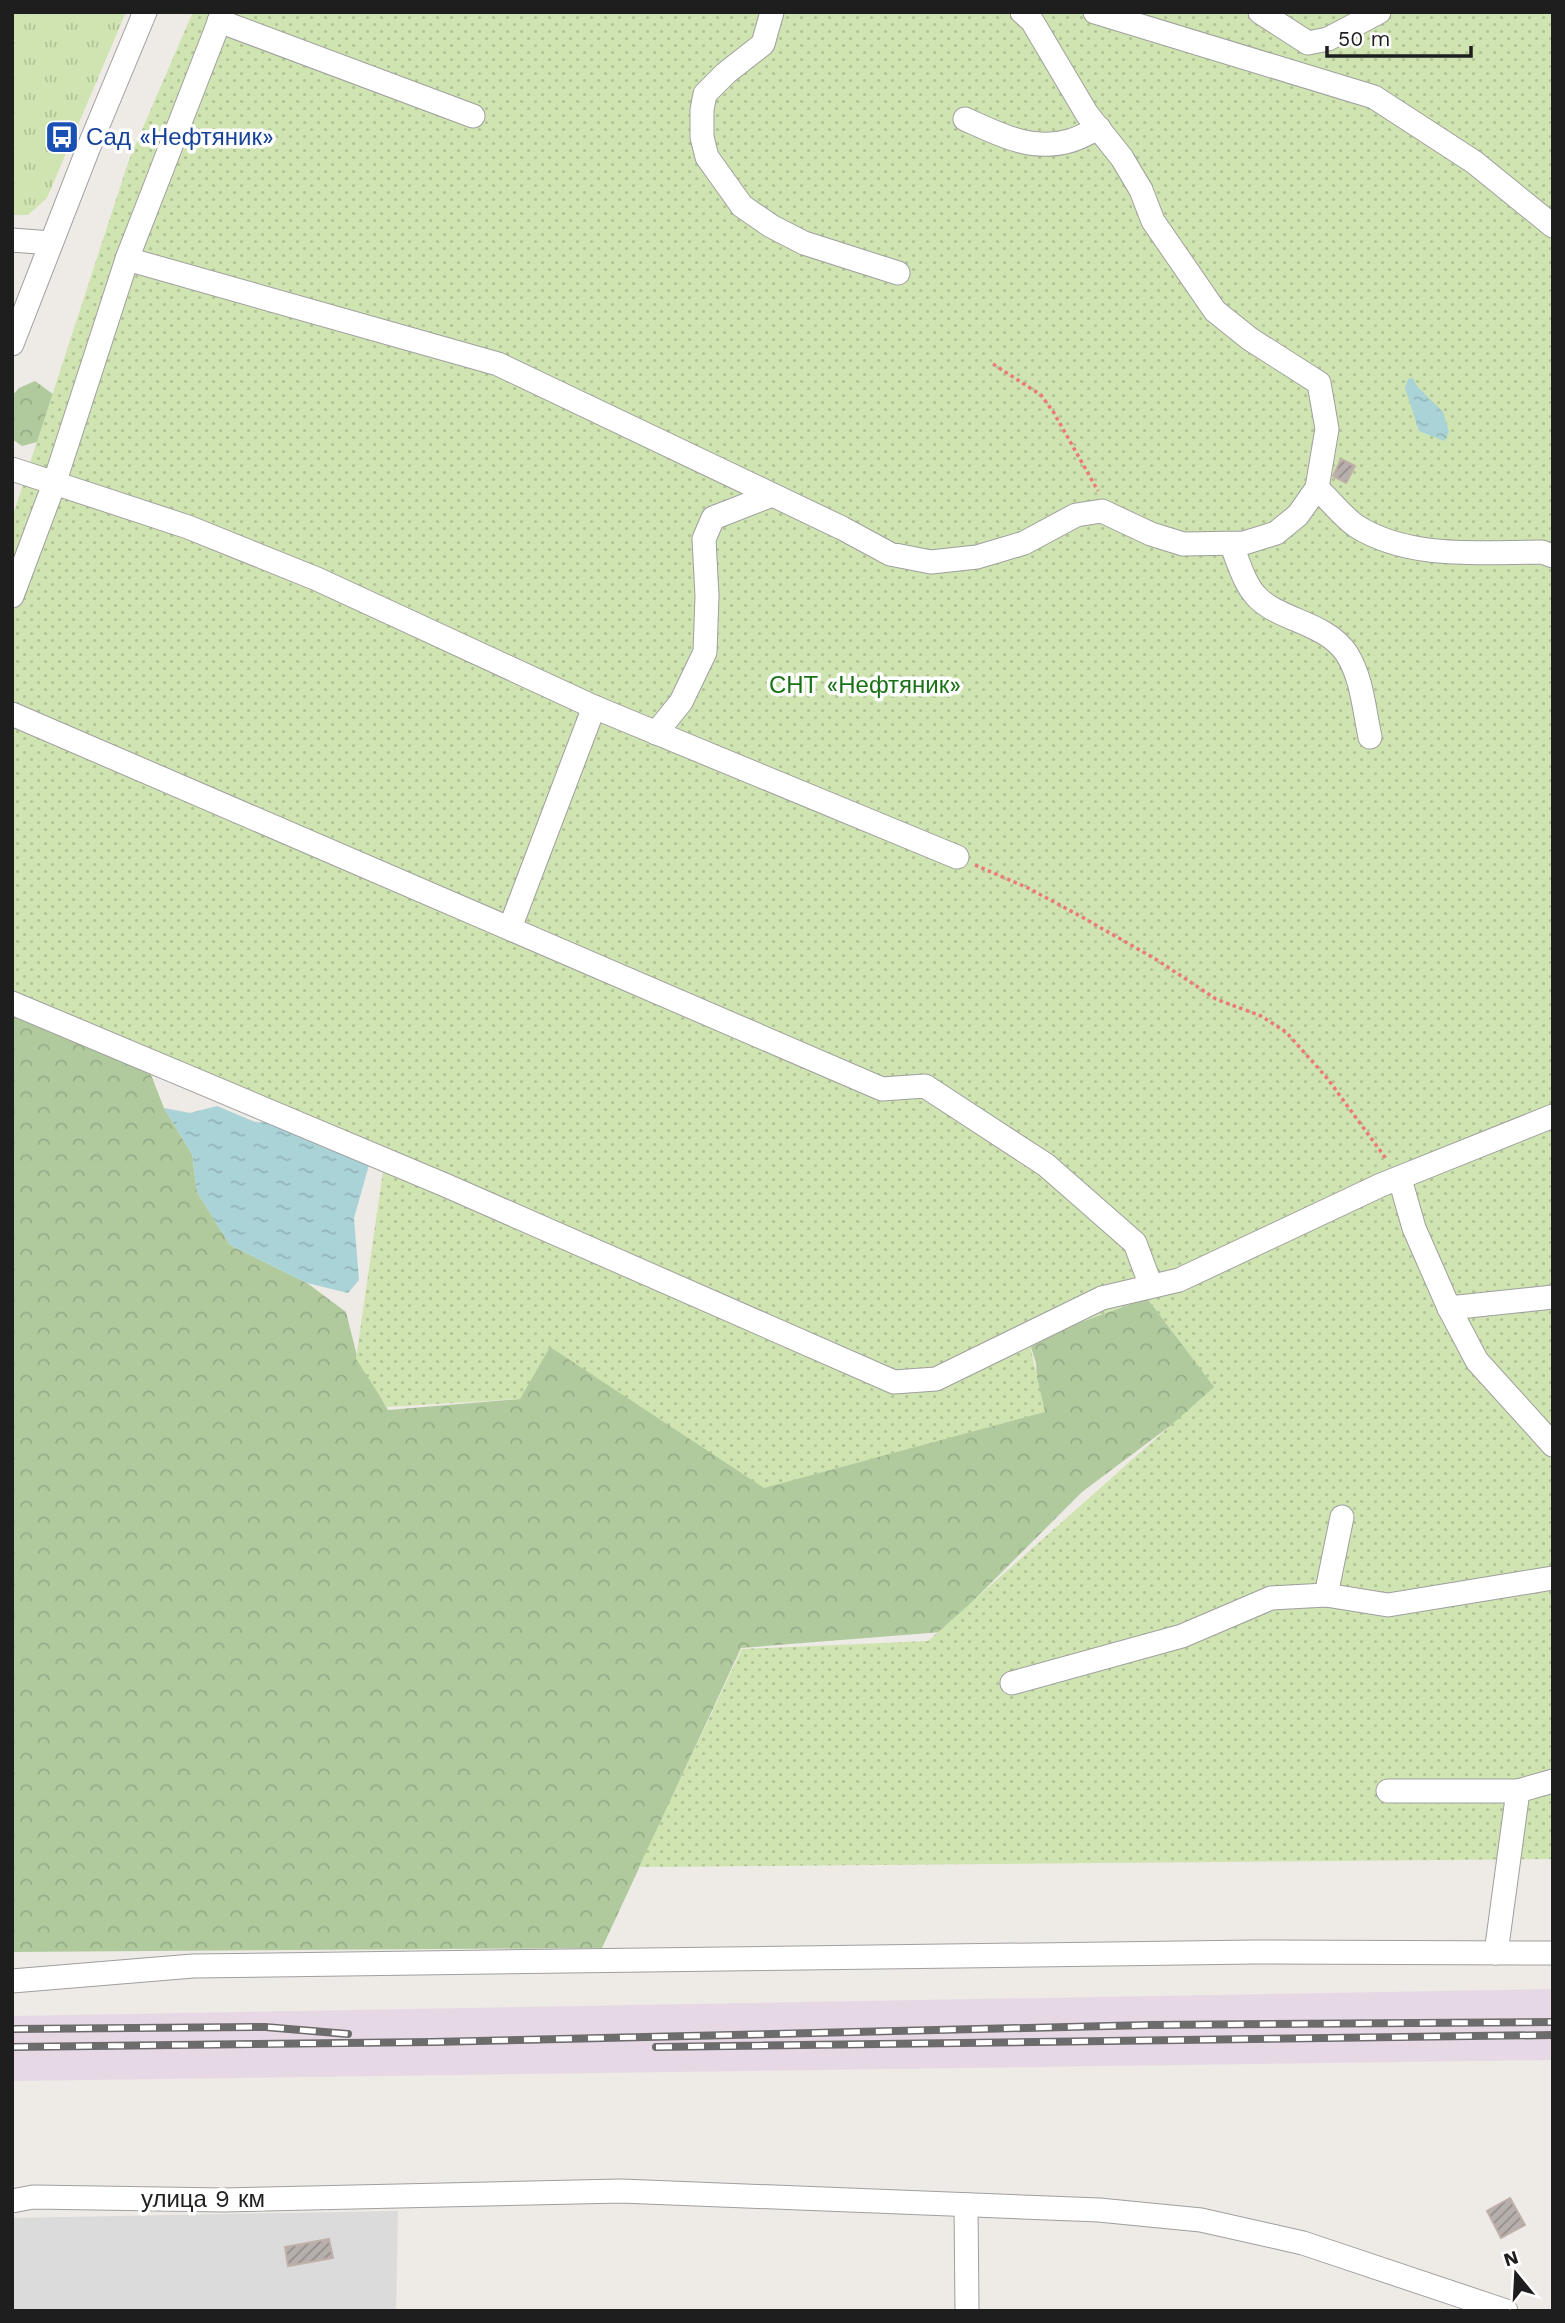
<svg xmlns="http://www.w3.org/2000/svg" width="1565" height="2323" font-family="'Work Sans',sans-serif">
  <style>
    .residential { fill: #dcdbdb }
    .railway { fill: #e7d8e6 }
    .grass { fill: url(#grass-tufts) }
    .forest { fill: url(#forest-crowns) }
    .garden { fill: url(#garden-dots) }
    .water { fill: url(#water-ripples) }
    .building { fill: url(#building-hatch); stroke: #bfb0a9; stroke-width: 2 }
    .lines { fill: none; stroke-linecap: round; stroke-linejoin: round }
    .minor-casing { stroke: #9f9f9f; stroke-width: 25 }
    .path { stroke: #ed7879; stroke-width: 3.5; stroke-dasharray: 3.5 3.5; stroke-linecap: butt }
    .minor { stroke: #fff; stroke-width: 23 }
    .rail-casing { stroke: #6c6c6c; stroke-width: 8 }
    .rail { stroke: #fff; stroke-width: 5; stroke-dasharray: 16; stroke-linecap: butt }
    .labels { text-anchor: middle; stroke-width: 7; stroke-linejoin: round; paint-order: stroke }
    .transit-label { font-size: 24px; fill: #164399; stroke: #fff; text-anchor: start }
    .park-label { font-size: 24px; fill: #197316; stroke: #fff }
    .street-label { font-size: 24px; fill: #1e1e1e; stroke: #fff }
  </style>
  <defs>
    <pattern id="grass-tufts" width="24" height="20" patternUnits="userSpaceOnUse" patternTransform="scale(1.75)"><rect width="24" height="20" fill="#cfe4b0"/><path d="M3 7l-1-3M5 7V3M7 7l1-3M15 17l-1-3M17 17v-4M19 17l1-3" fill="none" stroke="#b1c397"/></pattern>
    <pattern id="forest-crowns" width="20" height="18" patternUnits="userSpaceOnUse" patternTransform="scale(1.75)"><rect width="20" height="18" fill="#b0ca9e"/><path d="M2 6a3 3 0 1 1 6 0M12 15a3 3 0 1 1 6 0" fill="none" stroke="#97ad88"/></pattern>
    <pattern id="garden-dots" width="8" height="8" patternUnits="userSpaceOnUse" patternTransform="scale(1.75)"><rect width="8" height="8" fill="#cfe4b0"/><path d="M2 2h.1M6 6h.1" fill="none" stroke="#b1c397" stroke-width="1.8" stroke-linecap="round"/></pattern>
    <pattern id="water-ripples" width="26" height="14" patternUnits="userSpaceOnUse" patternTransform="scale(1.75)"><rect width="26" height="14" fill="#aad3d8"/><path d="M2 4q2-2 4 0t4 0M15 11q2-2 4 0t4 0" fill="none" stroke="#92b5b9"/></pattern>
    <pattern id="building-hatch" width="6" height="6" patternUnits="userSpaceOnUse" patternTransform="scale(1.75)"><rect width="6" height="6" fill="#b7afab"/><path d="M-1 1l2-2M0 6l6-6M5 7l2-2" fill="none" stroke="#948e8b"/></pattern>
  </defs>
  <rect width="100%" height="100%" fill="#eeeae5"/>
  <polygon class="residential" points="398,2211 396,2311 12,2311 12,2218"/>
  <polygon class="railway" points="1553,1989 1553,2060 12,2081 12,2016"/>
  <polygon class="grass" points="12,12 126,12 47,198 28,215 12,215"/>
  <g class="forest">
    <polygon points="35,381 61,400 52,438 22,446 12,439 12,396 19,388"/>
    <polygon points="12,993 142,1052 164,1108 192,1154 197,1192 230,1245 307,1283 346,1312 357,1356 388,1410 520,1399 544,1334 1039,1411 1036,1363 1029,1341 1147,1298 1215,1387 1198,1405 1082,1492 942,1632 741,1648 602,1948 12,1952"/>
  </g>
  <polygon class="garden" points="193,12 1553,12 1553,1859 639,1867 742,1649 928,1641 1214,1387 1147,1298 1029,1341 1045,1412 764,1488 550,1347 520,1399 387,1407 356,1359 385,1157 12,1014 12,518 129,160"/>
  <g class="water">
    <polygon points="1413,378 1417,386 1443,412 1449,432 1444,441 1419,431 1405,388 1408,379"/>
    <polygon points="217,1106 255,1122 289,1124 322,1147 371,1158 354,1218 359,1280 348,1293 307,1283 230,1245 197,1192 192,1154 164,1108 190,1113"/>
  </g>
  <g class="building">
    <polygon points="1341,459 1355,466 1346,483 1333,476"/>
    <polygon points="1510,2198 1525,2225 1501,2238 1487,2211"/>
    <polygon points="329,2239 333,2258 288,2266 285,2247"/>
  </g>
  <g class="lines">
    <g class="minor-casing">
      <g id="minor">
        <polyline points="772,12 763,44 726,73 705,94 702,110 702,137 707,157 742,206 771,226 804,243 898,273"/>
        <polyline points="1095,12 1374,97 1474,162 1553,226"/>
        <polyline points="1260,12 1308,43 1328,39 1379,12"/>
        <polyline points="219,21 473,116"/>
        <path d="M965,119C998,134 1032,152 1069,141C1079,139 1089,132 1099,128"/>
        <polyline points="12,240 51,243"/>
        <polyline points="127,259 498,364 842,528 890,554 931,562 977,557 1024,543 1076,515 1102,511 1151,534 1183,544 1244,543 1276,533 1298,515 1317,488 1327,429 1319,383 1250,339 1215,311 1153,221 1141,190 1122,158 1087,114 1032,21 1022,12"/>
        <polyline points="12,344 88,149 145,12"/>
        <polyline points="12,469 188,527 317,579 594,707 957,857"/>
        <path d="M1317,488C1329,499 1342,516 1356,526C1410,560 1481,552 1542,552L1553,556"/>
        <path d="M1231,544C1238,560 1244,584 1257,597C1280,621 1326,622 1347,654C1362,678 1364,709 1370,737"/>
        <polyline points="12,596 54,484 127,259 223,12"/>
        <polyline points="12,714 882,1089 925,1086 1046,1165 1135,1243 1151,1286"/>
        <polyline points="656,733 681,702 705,652 707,596 704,539 713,518 772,495"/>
        <polyline points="510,928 594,707"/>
        <polyline points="12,1003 445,1185 894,1382 936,1379 1102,1298 1179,1280 1381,1185 1553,1116"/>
        <polyline points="1400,1179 1414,1228 1449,1308 1477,1361 1553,1445"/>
        <polyline points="1449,1308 1553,1297"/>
        <polyline points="1326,1595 1342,1517"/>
        <polyline points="1012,1683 1182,1636 1271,1598 1326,1595 1388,1605 1553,1578"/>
        <polyline points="1388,1791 1518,1791 1553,1781"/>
        <polyline points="1496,1953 1518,1791"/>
        <polyline points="12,1981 193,1966 1255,1952 1553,1953"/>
        <polyline points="12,2201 33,2197 224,2200 621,2191 1099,2210 1201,2220 1303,2243 1506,2311"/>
        <polyline points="966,2205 967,2311"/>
      </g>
    </g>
    <g class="path">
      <polyline points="993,364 1041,395 1054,413 1098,491"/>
      <polyline points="975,865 1028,888 1082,917 1157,960 1216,999 1261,1016 1286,1032 1327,1078 1387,1160"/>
    </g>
    <use href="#minor" class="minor"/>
    <g class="rail-casing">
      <g id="rail">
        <polyline points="12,2029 265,2027 348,2034"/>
        <polyline points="12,2047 432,2042 1149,2025 1553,2022"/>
        <polyline points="656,2047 1553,2035"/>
      </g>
    </g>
    <use href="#rail" class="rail"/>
  </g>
  <defs>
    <g id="bus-square" transform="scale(1.75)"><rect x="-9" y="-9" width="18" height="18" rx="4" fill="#1a4fb4" stroke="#fff"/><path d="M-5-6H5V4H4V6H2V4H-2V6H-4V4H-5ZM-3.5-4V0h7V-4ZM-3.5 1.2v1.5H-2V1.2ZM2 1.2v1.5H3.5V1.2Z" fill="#fff"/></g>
  </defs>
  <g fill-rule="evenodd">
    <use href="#bus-square" x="62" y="137"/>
  </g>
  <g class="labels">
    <g class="transit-label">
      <text x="86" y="145">Сад «Нефтяник»</text>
    </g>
    <g class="park-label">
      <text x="865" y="693">СНТ «Нефтяник»</text>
    </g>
    <g class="street-label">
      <text x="203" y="2207">улица 9 км</text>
    </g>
  </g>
  <rect width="1565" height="2323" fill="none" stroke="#1e1e1e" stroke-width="28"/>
  <g transform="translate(1516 2274) rotate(342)" stroke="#ffffff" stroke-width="5" paint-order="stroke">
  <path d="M0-5L12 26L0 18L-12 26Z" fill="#1e1e1e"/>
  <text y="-10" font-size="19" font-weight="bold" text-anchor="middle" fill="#1e1e1e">N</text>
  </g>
  <path d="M1327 46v10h144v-10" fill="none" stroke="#1e1e1e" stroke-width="3.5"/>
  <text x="1338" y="46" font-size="21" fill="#1e1e1e" stroke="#ffffff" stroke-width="5" paint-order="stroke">50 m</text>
</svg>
